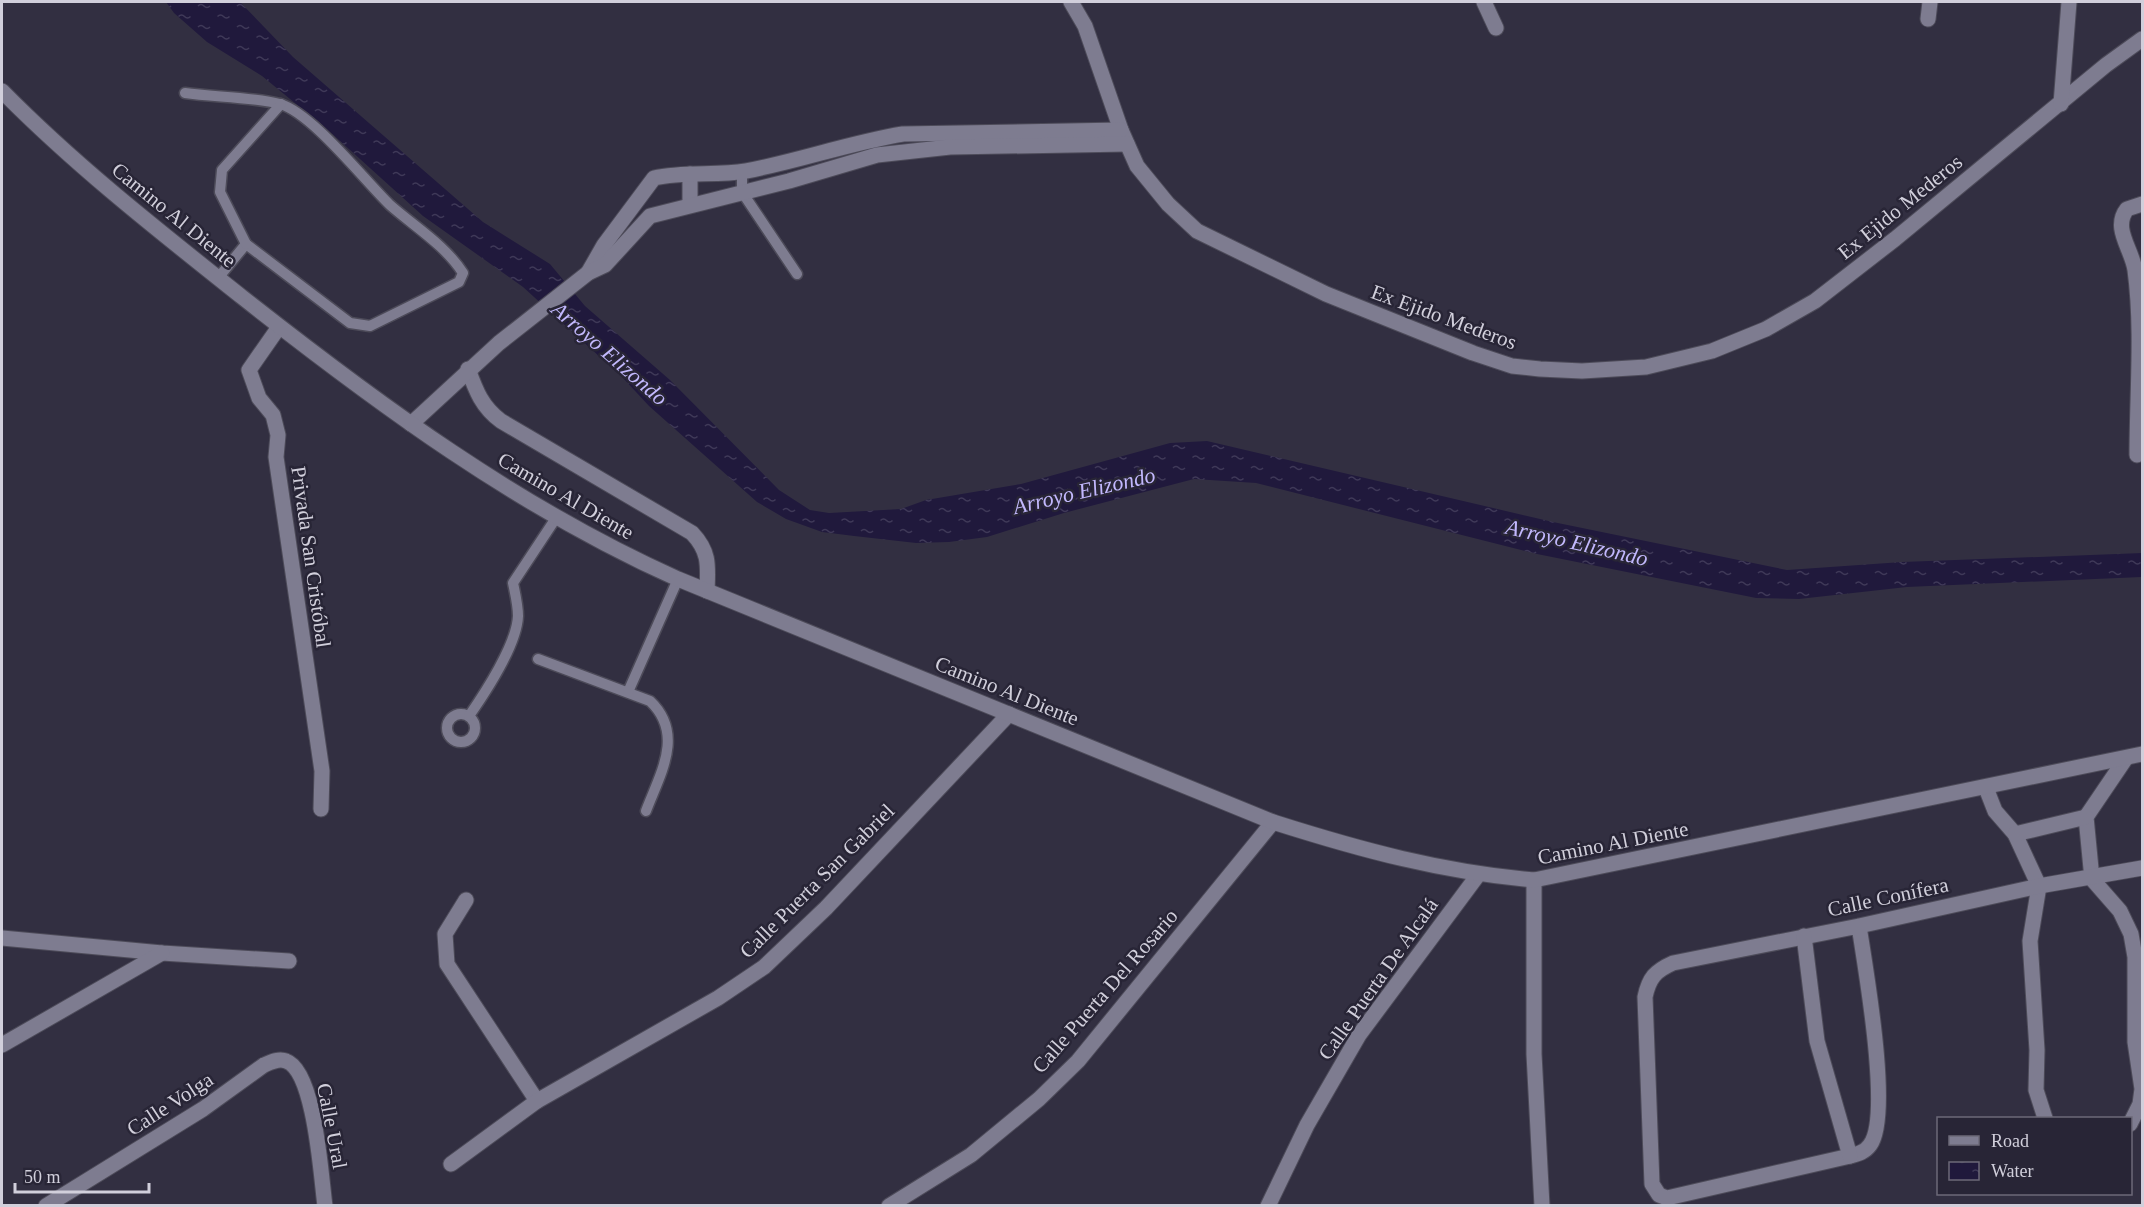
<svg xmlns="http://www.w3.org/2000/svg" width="2144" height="1207" font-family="Georgia,serif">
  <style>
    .water { fill: url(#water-ripples) }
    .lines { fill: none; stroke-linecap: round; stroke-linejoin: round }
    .lane-casing { stroke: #4d4b59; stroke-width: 13 }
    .street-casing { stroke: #4d4b59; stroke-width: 17 }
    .secondary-casing { stroke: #4d4b59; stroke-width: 17 }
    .lane { stroke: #7e7c90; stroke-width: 10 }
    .street { stroke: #7e7c90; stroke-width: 15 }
    .secondary { stroke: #7e7c90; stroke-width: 15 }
    .labels { text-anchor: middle; stroke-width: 5; stroke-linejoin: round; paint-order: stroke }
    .street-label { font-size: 21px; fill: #d1cfdb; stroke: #282536 }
    .water-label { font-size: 22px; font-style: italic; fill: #c2b8fd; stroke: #282536 }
  </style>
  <defs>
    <pattern id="water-ripples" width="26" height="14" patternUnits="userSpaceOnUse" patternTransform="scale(1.5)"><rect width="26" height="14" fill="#20193c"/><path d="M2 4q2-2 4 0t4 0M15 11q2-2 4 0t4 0" fill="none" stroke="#3f3958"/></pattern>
  </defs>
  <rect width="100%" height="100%" fill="#322f41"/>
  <polygon class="water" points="166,2 240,2 293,57 483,222 550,264 585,306 670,380 779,490 810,510 829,513 901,509 926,500 1021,484 1170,443 1207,441 1553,522 1787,570 1902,562 2142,553 2142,577 1907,587 1799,599 1756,598 1537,554 1256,483 1194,479 1064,513 987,537 949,542 916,543 854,536 822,532 786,519 757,502 649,406 623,378 523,287 423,216 329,131 262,76 207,42 174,13"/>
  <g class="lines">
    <g class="lane-casing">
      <g id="lane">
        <path d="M185,93C213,97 253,97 280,104C312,113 364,180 390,205C415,227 445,245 463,273L459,282L370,326L350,323L246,244L218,278"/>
        <polyline points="742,172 742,192 797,274"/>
        <polyline points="246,244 220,192 222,170 281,104"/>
        <path d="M538,659L650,701C685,734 660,774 646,811"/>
        <polyline points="628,692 678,579"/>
        <circle cx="461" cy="728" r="14"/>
        <path d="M469,716C485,693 517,644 518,616C518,605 515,593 513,583L556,518"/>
      </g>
    </g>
    <g class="street-casing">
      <g id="street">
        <polyline points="1071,2 1085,26 1121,130 1137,166 1168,204 1197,231 1326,294 1473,353 1512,366 1540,369 1582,371 1646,367 1712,351 1766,329 1815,301 1895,239 2106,65 2142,39"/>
        <polyline points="1484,2 1496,28"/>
        <polyline points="1928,19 1930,2"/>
        <polyline points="2061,104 2069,2"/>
        <polyline points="690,174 690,204"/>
        <path d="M588,273L604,245L654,178C684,171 716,176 746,171C799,161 849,143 903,134L1121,130"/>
        <polyline points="279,327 249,370 259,398 273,415 278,435 276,457 322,771 321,809"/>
        <path d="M468,369C476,391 482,407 501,421L692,533C710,552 708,566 707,591"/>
        <polyline points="411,424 499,343 588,273 605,265 650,216 789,181 877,155 950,147 1127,144"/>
        <path d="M2137,455C2137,394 2143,330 2135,270C2132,249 2112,228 2127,209L2142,204"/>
        <polyline points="2126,758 2086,817 2092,879 2120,911 2131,934 2135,957 2135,1042 2142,1089 2140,1104 2130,1124"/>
        <polyline points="1986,788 1995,811 2015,834 2039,886 2030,941 2037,1050 2036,1090 2045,1118"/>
        <polyline points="2015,834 2086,817"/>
        <polyline points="1534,880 1534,1054 1542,1206"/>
        <polyline points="466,900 445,934 447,964 537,1101"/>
        <path d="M1859,926C1865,966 1892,1116 1870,1145C1865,1152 1858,1154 1850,1156L1667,1198L1659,1195L1652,1184L1645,997C1649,978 1655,971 1673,963L1859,926L2039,886L2142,868"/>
        <polyline points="1804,936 1817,1041 1850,1156"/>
        <polyline points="2,938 162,953 289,961"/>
        <polyline points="2,1045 162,953"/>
        <polyline points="451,1164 537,1101 718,998 764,967 826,908 1009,714"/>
        <path d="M46,1206L203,1109L264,1065C271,1062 279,1058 286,1061C315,1071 321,1177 325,1206"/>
        <polyline points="889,1206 971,1155 1039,1099 1078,1061 1273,822"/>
        <polyline points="1268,1206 1307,1125 1359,1035 1478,875"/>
      </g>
    </g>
    <g class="secondary-casing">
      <path id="secondary" d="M2,91C76,166 159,231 242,297C378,404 519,508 678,579L1273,822C1361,850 1442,872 1534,880L2142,754"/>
    </g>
    <use href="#lane" class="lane"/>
    <use href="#street" class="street"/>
    <use href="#secondary" class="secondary"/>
  </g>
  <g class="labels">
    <g class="street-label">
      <text transform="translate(1900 207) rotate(-39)" y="7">Ex Ejido Mederos</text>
      <text transform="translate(174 215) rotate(39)" y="7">Camino Al Diente</text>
      <text transform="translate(1444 317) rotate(20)" y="7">Ex Ejido Mederos</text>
      <text transform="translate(566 496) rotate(30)" y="7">Camino Al Diente</text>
      <text transform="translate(311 557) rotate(82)" y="7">Privada San Cristóbal</text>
      <text transform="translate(1007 691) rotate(22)" y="7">Camino Al Diente</text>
      <text transform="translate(1613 843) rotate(-11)" y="7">Camino Al Diente</text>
      <text transform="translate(817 881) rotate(-45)" y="7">Calle Puerta San Gabriel</text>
      <text transform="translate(1888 897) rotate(-12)" y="7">Calle Conífera</text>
      <text transform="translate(1378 979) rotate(-55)" y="7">Calle Puerta De Alcalá</text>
      <text transform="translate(1105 991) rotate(-49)" y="7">Calle Puerta Del Rosario</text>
      <text transform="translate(170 1104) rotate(-33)" y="7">Calle Volga</text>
      <text transform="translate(332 1126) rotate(79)" y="7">Calle Ural</text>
    </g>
    <g class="water-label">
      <text transform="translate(610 353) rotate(41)" y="8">Arroyo Elizondo</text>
      <text transform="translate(1084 490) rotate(-13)" y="8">Arroyo Elizondo</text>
      <text transform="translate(1577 542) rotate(13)" y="8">Arroyo Elizondo</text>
    </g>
  </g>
  <rect width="2144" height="1207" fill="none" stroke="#d1cfdb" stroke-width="6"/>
  <rect x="1937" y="1117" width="195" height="78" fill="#282536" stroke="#6c6978" stroke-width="1.5"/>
  <rect x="1949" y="1136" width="30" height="9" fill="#7e7c90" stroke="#6c6978" stroke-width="1.5"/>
  <text x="1991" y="1147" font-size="18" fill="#d1cfdb">Road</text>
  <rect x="1949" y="1162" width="30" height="18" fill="url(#water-ripples)" stroke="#6c6978" stroke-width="1.5"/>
  <text x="1991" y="1177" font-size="18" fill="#d1cfdb">Water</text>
  <path d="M15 1183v9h134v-9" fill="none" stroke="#d1cfdb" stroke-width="3"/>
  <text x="24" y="1183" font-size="18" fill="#d1cfdb" stroke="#282536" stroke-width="4.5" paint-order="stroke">50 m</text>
</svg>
